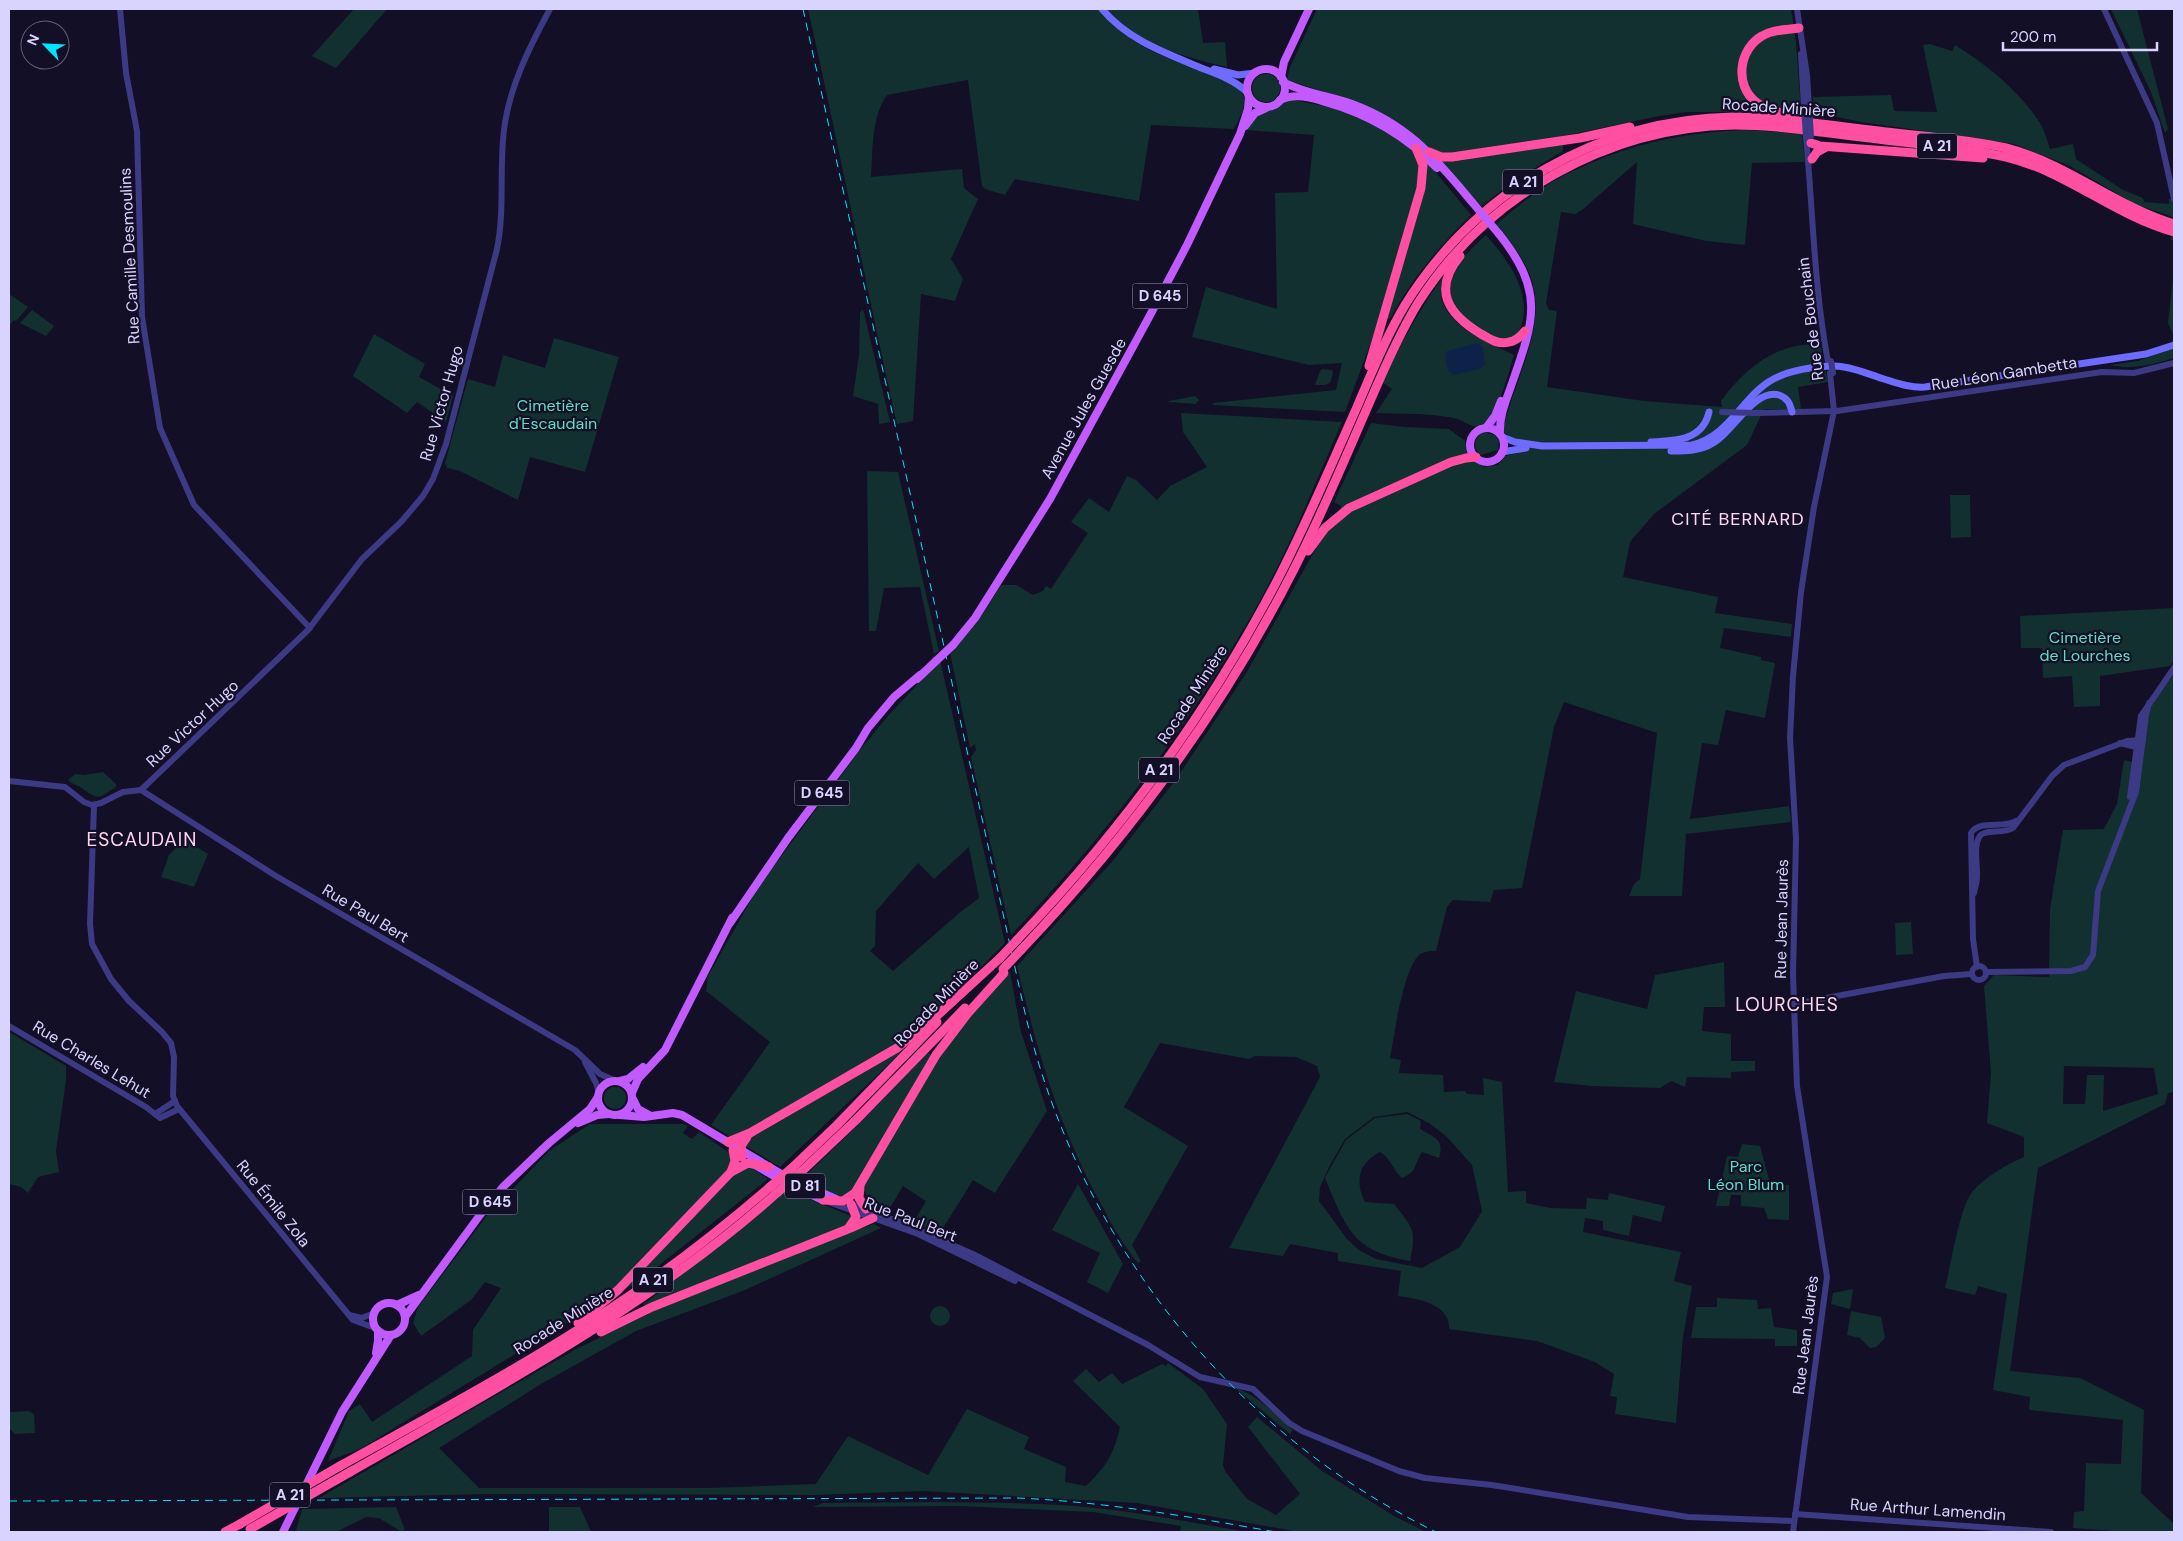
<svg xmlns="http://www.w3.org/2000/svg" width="2183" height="1541" font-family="'DM Sans',sans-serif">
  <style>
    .green { fill: #12302f; fill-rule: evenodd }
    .water { fill: #0c2248 }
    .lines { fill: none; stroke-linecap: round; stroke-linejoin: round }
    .tertiary { stroke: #3d3a85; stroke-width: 6 }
    .secondary { stroke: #6f6bff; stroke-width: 7 }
    .primary { stroke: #c25bff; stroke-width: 8 }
    .motorway { stroke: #ff4fa3; stroke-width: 9 }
    .rail { stroke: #00e5ff; stroke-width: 1; stroke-dasharray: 8 6; stroke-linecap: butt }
    .tertiary-bridge { stroke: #3d3a85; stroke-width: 6 }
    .primary-bridge { stroke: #c25bff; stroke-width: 8 }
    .motorway-bridge { stroke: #ff4fa3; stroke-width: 9 }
    .labels { text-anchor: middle; stroke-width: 4.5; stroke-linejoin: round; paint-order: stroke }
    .shield { fill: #130f26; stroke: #9e99be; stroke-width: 1 }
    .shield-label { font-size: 15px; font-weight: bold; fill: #d9d4ff }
    .street-label { font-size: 16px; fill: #d9d4ff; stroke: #130f26 }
    .park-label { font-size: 16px; fill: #5fe0c0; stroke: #130f26 }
    .neighbourhood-label { font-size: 18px; letter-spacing: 1px; fill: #ffd6f0; stroke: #130f26 }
    .quarter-label { font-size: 19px; letter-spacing: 1px; fill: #ffd6f0; stroke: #130f26 }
  </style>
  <rect width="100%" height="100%" fill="#130f26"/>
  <g class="green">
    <polygon points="354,9 387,9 336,68 312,56"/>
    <path d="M808,9H1099C1115,27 1133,43 1156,53C1173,61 1233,79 1242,93C1249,103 1239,119 1234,129L1151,125L1139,201L1015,179L1005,195L985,189L982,186L968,80L887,95C871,117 873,151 871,177L962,169L964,188L978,199L951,259L963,279L955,301L921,294L913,421L897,424C866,286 839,147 808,9Z"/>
    <path d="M1107,9H1198L1203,43L1225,42L1227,67C1192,59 1159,50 1130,30C1121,24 1114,16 1107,9Z"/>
    <polygon points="1317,9 1791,9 1796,43 1801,110 1751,112 1687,112 1659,116 1563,136 1563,151 1520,177 1481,206 1425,144 1408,130 1348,99 1287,80 1290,67"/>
    <polygon points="2111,9 2137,9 2168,129 2165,133 2151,92"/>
    <path d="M1930,44L1952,51L1955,45C1987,65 2017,89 2038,120C2044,128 2047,140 2050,149L2073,144L2076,159L2123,190L2143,198L2144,202L2169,204V199H2174V240H2171L2173,217L2135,204L2070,166L2014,144L1861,122L1814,112L1813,97L1891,95L1894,111L1937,112L1923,45Z"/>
    <circle cx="1266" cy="88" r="14"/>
    <path d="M1291,100C1328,105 1393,121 1414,154C1417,158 1418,164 1419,169L1429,164L1471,215C1439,246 1411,280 1390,319L1380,318L1345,412L1213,405V403L1336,390L1342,363L1309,365L1192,337L1206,287L1277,309L1275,193L1308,192L1314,135L1246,130L1258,113Z"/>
    <path d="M1749,130L1802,134L1805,162L1752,163L1745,245L1706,241L1633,224L1637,162L1582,210L1575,214L1561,212L1546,303L1549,310L1557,311L1547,387L1644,401L1722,407L1721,401C1738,378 1758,358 1785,349C1795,345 1808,345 1820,343L1828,382L1798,387L1801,409H1764L1747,445L1654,514L1630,542L1623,577L1718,597L1715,613L1792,624L1791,637L1724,628L1720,648L1761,657V660L1775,663L1765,718L1726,710L1718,745L1702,743L1690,819L1789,806L1791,822L1686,834L1682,896H1629L1634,884L1640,879L1657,733L1564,702L1554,727L1522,888L1494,890L1490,902L1453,900L1447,907L1436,951C1430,951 1423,951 1418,956C1402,975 1395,1033 1390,1058L1401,1060L1399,1073L1443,1075L1444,1092L1465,1091L1467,1094L1484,1095L1483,1078L1502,1082L1508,1192L1526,1191V1203L1550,1208L1586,1209L1587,1198L1608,1200L1609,1193L1665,1206L1661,1222L1633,1215L1629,1236L1603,1230V1221L1585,1218L1583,1232L1681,1252L1674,1281L1692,1286L1683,1337L1676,1423L1615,1414L1617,1397L1610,1396L1614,1374L1595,1362L1537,1341L1449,1329C1449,1326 1449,1321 1447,1318C1440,1302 1413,1298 1398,1296L1401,1271L1338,1261V1253L1290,1244L1283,1256L1229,1248L1320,1077L1317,1066L1296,1057L1255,1056L1249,1059L1160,1043L1124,1107L1188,1146L1132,1245L1141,1261L1138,1263C1122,1244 1111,1223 1100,1202C1058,1125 1037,1050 1017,966L1111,863L1177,778L1248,670L1320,541L1339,518L1341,506L1334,502L1371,423L1404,427L1449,429L1465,441C1467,455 1472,461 1484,467L1498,465L1506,456L1518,453L1517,440L1506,435L1503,430C1512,386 1543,335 1534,289C1530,266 1511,241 1496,224C1517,207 1538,189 1561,177C1623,145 1681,132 1749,130ZM1407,1112L1429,1123L1446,1136L1472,1165L1482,1211L1460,1247L1422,1268L1376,1259L1359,1250L1347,1239L1319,1201L1320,1187L1330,1165L1345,1139L1374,1117Z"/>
    <path d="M1486,235C1506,258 1529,287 1523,320C1521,327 1519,335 1511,338C1496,344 1468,323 1458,312C1451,304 1448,290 1451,280C1456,261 1473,247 1486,235Z"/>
    <polygon points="2174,270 2174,336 2168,323"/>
    <path d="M1443,277C1442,283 1440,290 1441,296C1446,327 1490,343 1514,355C1509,371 1497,418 1483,425C1474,431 1464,420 1454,418C1429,413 1402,414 1376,413L1392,389L1382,382C1400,345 1419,310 1443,277Z"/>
    <polygon points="9,294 28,307 16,321 14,320 9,326"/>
    <polygon points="863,309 890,422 879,424 878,404 853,396 859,355 860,312"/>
    <polygon points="32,310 54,326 46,336 20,323"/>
    <polygon points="374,334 425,364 419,377 453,396 446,422 417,402 407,413 353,376"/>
    <polygon points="554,338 619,357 585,472 530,457 518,500 460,471 447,468 445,463 468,379 495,387 503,355 545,368"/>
    <path d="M2174,348V358C2152,365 2132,370 2110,365L2138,361Z"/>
    <polygon points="1322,369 1332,370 1333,373 1330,383 1325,385 1315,385 1320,371"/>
    <polygon points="1195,396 1199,400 1196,404 1169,402 1169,401"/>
    <path d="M1181,413L1342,422C1314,486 1288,552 1253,613C1186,730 1104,838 1011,935L971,757L976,750L975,744L970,748L950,653L983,614L1001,585H1016L1033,595L1043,591L1046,586L1051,589L1088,533L1071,522L1089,498L1109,512L1127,476L1136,480L1157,500L1170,486L1207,467L1183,432Z"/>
    <path d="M1483,432L1495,435L1499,441L1498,450L1481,455C1472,448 1473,438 1483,432Z"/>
    <polygon points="867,471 898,472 939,651 934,654 920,587 884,588 876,631 869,631"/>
    <polygon points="1950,495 1970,495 1971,537 1951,538"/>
    <polygon points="2174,608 2174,660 2170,666 2100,676 2100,706 2074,707 2072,676 2043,678 2042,648 2021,648 2020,616"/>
    <path d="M940,660L1005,943L946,1002L901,1039L904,1050L780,1167L711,1125L770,1042L706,991L708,976L755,893L768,874L860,750L887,717ZM969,847L979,898L958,914L893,971L870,951L875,946L876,911L918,863L934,879Z"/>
    <path d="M2174,674V1092L2168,1093L2165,1104L2038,1168L2010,1371L2080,1378L2144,1410L2141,1493L2174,1524V1532H2130L2073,1528L2074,1512L2084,1511L2086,1463L2121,1464L2123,1420L2029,1410L2030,1397L1993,1390L2007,1294L1978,1286L1975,1295L1945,1288C1951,1266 1959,1207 1973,1191C1985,1177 2007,1164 2024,1157V1137L1987,1123L1991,1073L1984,986L1994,975L2049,977L2050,909L2063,830L2104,829L2117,804L2124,760L2132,762L2151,705ZM2064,1066L2154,1068L2158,1094L2103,1111L2104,1075H2087L2085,1104H2063Z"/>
    <path d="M103,772L116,784V787C98,798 100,801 83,789C78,785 73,785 68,780L75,774L84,775Z"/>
    <polygon points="184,839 208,854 194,887 161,877 169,855"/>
    <polygon points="1911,922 1913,954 1896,955 1895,923"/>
    <polygon points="1724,962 1725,1007 1704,1007 1702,1031 1731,1034 1731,1061 1755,1061 1755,1071 1731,1072 1731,1078 1687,1077 1685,1087 1671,1081 1660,1088 1592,1086 1554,1082 1576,991 1647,1009 1655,975"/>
    <polygon points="1010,972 1021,1032 1047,1111 995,1193 973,1180 940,1233 913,1223 926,1201 903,1186 887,1213 872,1203 864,1191 840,1196 801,1180 863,1120 928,1052 937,1059 957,1032"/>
    <polygon points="9,1032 66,1066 66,1080 56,1151 59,1172 38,1177 28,1193 21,1187 9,1184"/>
    <circle cx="615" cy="1098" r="11"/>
    <path d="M1407,1114L1421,1121L1420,1129C1434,1137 1445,1140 1439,1158L1422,1152C1413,1165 1419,1171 1402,1178C1392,1170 1392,1159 1380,1152C1358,1163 1355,1182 1365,1202L1394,1204C1413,1228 1417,1230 1410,1261C1351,1251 1346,1227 1325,1178L1346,1140L1375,1118Z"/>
    <polygon points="590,1124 684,1124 688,1126 683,1133 692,1139 699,1132 768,1179 638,1282 579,1315 360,1449 328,1461 349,1411 360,1404 372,1422 472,1356 473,1330 501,1288 485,1282 471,1300 421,1336 413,1323 418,1307 486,1217 549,1151"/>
    <polygon points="1742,1144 1760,1146 1770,1183 1789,1185 1789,1220 1768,1219 1764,1208 1741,1206 1741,1195 1731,1195 1729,1206 1716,1206 1727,1156 1738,1157"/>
    <polygon points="1078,1184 1123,1264 1108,1293 1087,1282 1100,1253 1052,1230"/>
    <path d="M788,1190L851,1216L856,1230L874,1224L881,1228L745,1290L636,1331L541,1384L439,1448L479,1488H709L816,1484L848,1436L928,1475L967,1409L1029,1437L1024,1449L1066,1467L1065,1482L1086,1486C1106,1467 1114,1454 1120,1427L1073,1381L1086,1369L1099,1382L1112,1373L1122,1384L1162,1364L1166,1366L1168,1363L1203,1389L1227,1424L1223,1465L1225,1471L1247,1499L1276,1515L1300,1494L1248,1427L1257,1417L1322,1471L1394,1516L1426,1532H1299L1137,1503L923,1491L814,1495L487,1494L319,1498L576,1349L649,1314L644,1304Z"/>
    <polygon points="1853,1289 1850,1309 1831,1304 1833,1293"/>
    <polygon points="1717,1298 1757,1300 1758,1309 1771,1308 1774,1327 1797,1330 1797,1346 1775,1346 1775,1339 1691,1338 1696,1307 1717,1307"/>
    <circle cx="940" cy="1316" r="10"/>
    <polygon points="1851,1311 1881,1317 1885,1338 1876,1347 1870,1348 1860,1338 1847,1335"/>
    <path d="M1234,1387C1259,1396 1274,1414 1293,1430L1290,1434Z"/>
    <polygon points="29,1411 34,1414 35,1433 15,1434 9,1428 9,1412"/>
    <path d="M933,1502C984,1503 1035,1502 1086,1507C1140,1512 1194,1523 1248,1532H1180L1181,1526L1093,1512L959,1506L813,1507L823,1503Z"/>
    <polygon points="396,1507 405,1530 400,1531 379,1518 366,1517 336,1532 300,1532 296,1530 302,1509"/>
    <polygon points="549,1507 580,1507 591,1532 549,1532"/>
  </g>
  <polygon class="water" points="1477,343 1483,347 1485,364 1480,369 1453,375 1448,371 1445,355 1447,351"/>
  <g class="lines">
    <g class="tertiary">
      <polyline points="120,9 126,73 137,131 142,317 160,428 194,505 310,628"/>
      <polyline points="1797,9 1807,75 1809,107"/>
      <polyline points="2104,9 2157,123 2174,199"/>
      <polyline points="1801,54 1804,107"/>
      <path d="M1806,137C1813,212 1814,287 1828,362"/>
      <polyline points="1756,413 1837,411 2102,372 2134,373 2174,363"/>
      <polyline points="2120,743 2140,748"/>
      <polyline points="9,781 65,787 84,802 92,805 101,803 123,792 141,790"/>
      <path d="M141,790L308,630L362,559L401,522L423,496L433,479L446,444L497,249C505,210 499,170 504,130C509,87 530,46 550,9"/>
      <polyline points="141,790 276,876 575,1050 600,1074 616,1081"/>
      <polyline points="2130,797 2141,716 2174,668"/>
      <polyline points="94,805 90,924 92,944 111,979 129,1001 162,1032 171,1043 174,1057 173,1096 177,1106 353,1320 375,1328"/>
      <path d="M1974,893C1975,887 1977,883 1977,877C1978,866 1972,841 1982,834C1991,829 2003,834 2013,828L2052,776L2064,765L2127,741L2143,740"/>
      <circle cx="1979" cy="973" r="7"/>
      <path d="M1977,967L1973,939L1971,833C1980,819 2003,829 2016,821"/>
      <polyline points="1986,972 2071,971 2085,967 2093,955 2098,891 2136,792 2146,715 2149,703"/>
      <polyline points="1794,1004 1944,976 1972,974"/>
      <polyline points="9,1026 146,1107 160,1118 179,1109"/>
      <polyline points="585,1062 596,1083 599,1093"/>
      <polyline points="155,1114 175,1101"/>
      <polyline points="828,1202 918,1234 1015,1281"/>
      <polyline points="851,1204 903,1223 975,1255 1148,1345 1200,1377 1253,1389 1289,1423 1302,1431 1399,1471 1425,1478 1492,1485 1688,1517 1794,1521"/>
      <polyline points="349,1315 362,1318 374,1313"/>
      <polyline points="1795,1514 2051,1532"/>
      <polyline points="1793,1532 1827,1277 1797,1086 1793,975 1796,839 1790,738 1793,676 1801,592 1814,507 1834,411 1830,373"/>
    </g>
    <g class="secondary">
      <path d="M1102,9C1129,41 1166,53 1204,69C1220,75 1236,81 1248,93"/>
      <polyline points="1214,69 1238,75 1255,73"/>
      <path d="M1502,437L1515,442L1542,446L1692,445C1733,435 1744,390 1780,376C1795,369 1828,364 1844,367C1857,369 1871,375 1884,379C1897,383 1910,388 1925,387L2146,354L2174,345"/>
      <path d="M1651,442C1676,441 1703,440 1709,412"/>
      <path d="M1671,451C1686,451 1700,451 1713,443C1733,432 1754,388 1779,395C1788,398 1790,404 1792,412"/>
      <polyline points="1502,452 1526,448"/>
    </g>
    <g class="primary">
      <circle cx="1266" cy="88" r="19"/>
      <polyline points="1281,77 1284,62 1309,9"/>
      <path d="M1283,82C1304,93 1330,96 1352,104C1409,125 1435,158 1472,202"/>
      <path d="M1280,100C1295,93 1311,97 1325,102C1368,114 1405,135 1437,168"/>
      <polyline points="1245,126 1255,113 1266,108"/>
      <path d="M1499,234C1547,294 1533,323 1510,389C1505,403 1499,418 1500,434"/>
      <polyline points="1486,428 1495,416 1501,401"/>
      <circle cx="1487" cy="445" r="17"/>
      <polyline points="953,645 975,618 1050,499 1148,319 1187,245 1240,134 1248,109 1249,97"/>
      <polyline points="917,679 936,661"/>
      <polyline points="730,923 788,838 856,748 868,728 894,697 920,675"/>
      <circle cx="615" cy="1098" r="17"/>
      <polyline points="620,1081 628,1079 643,1067"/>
      <polyline points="632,1093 638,1079 665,1050 732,918"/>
      <polyline points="633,1099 638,1109 649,1115"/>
      <polyline points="620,1115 644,1117 673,1113 682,1115 788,1178 836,1199"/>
      <polyline points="578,1123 597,1115 609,1114"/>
      <polyline points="755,1165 788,1184 823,1200"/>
      <circle cx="389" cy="1319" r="16"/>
      <polyline points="397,1305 419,1295"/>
      <polyline points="405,1317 480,1215 503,1187 549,1143 590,1109 598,1097"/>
      <polyline points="376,1353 378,1341 378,1331"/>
      <polyline points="283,1532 342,1412 391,1335"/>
    </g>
    <g class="motorway">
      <path d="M1799,28C1787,30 1773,29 1762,36C1739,49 1734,85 1756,102C1770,113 1790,114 1807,117"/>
      <polyline points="1811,143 1820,146 1983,158"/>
      <polyline points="1429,152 1441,157 1452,157 1580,138 1630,127"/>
      <polyline points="1812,159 1817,152 1826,147"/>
      <path d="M1460,256C1432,290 1448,314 1481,334C1490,339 1498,345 1509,342C1516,341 1521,336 1525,331"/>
      <polyline points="1369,366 1421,188 1423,165 1416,148"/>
      <polyline points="1308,551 1325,528 1349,508 1451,462 1466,458 1476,457"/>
      <path d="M1017,940C1121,831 1211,709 1280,575C1308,520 1332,463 1357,407C1372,372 1386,337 1405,305C1476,191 1599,119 1734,117C1779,117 1825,125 1870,130C1915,136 1962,138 2006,148C2066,163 2115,206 2174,224"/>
      <path d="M1021,950C1128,837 1221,712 1292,573C1323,513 1348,451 1375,390C1388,360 1401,331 1418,303C1486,196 1607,127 1734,125C1780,125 1825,133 1870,138C1915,144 1962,147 2006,157C2066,171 2114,215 2174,232"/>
      <polyline points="728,1142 750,1133 897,1048 928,1024 1000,958"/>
      <polyline points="742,1157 741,1146 747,1137"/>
      <polyline points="792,1168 837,1125 937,1022"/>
      <polyline points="731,1172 735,1161 733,1150"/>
      <polyline points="801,1172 856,1120 965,1008"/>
      <polyline points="860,1186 859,1198 866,1209"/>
      <polyline points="823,1200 843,1201 855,1193 936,1055 968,1013 1004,973"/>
      <polyline points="851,1228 873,1218"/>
      <polyline points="578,1323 618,1290 731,1172 748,1163 769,1167"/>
      <polyline points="601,1332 652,1307 848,1229 856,1217 851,1204"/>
      <path d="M340,1466C430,1416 523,1367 610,1309C666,1272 719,1231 770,1187"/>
      <path d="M350,1472C499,1387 649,1307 778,1192"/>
      <polyline points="225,1532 240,1524"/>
    </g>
    <g class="rail">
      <path d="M803,9L1025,1013C1078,1238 1228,1430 1436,1532"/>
      <path d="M9,1501L1018,1498C1106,1502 1191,1517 1276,1532"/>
    </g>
    <g class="tertiary-bridge">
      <polyline points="1804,107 1806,137"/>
      <polyline points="1809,107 1811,136"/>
      <polyline points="1831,361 1833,373"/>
      <polyline points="1722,412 1756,413"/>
    </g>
    <g class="primary-bridge">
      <polyline points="1472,202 1499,234"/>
      <polyline points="936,661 953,645"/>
    </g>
    <g class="motorway-bridge">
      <polyline points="1000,958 1017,940"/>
      <polyline points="1003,969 1021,950"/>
      <polyline points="770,1187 792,1168"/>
      <polyline points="778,1192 801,1172"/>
      <polyline points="240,1524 340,1466"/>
      <polyline points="250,1529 350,1472"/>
    </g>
  </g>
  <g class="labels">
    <g class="shield">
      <rect x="1917" y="133.5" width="40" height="25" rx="4"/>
      <rect x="1503" y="169.5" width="40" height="25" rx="4"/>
      <rect x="1132.5" y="283.5" width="55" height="25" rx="4"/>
      <rect x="1139" y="757.5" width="40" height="25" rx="4"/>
      <rect x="794.5" y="780.5" width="55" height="25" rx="4"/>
      <rect x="785" y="1173.5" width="40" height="25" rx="4"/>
      <rect x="462.5" y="1189.5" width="55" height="25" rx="4"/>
      <rect x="633" y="1267.5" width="40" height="25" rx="4"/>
      <rect x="270" y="1482.5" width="40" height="25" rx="4"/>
    </g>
    <g class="shield-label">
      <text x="1937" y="151">A 21</text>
      <text x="1523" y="187">A 21</text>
      <text x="1160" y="301">D 645</text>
      <text x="1159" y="775">A 21</text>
      <text x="822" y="798">D 645</text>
      <text x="805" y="1191">D 81</text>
      <text x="490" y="1207">D 645</text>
      <text x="653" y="1285">A 21</text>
      <text x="290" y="1500">A 21</text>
    </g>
    <g class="street-label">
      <text transform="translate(1779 107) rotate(4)" y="6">Rocade Minière</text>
      <text transform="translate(129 256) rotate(-93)" y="6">Rue Camille Desmoulins</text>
      <text transform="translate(1810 319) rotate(-97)" y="6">Rue de Bouchain</text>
      <text transform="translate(2004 373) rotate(-9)" y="6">Rue Léon Gambetta</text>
      <text transform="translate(441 403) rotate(-74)" y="6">Rue Victor Hugo</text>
      <text transform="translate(1083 408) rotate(-61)" y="6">Avenue Jules Guesde</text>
      <text transform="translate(1192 694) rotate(-57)" y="6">Rocade Minière</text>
      <text transform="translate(192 723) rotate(-43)" y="6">Rue Victor Hugo</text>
      <text transform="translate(366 913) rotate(31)" y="6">Rue Paul Bert</text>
      <text transform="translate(1781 919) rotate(-89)" y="6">Rue Jean Jaurès</text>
      <text transform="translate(936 1002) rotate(-46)" y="6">Rocade Minière</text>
      <text transform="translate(92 1059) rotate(31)" y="6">Rue Charles Lehut</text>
      <text transform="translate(274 1203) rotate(51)" y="6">Rue Émile Zola</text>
      <text transform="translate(911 1219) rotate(21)" y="6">Rue Paul Bert</text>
      <text transform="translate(563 1320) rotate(-32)" y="6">Rocade Minière</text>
      <text transform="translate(1805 1335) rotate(-83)" y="6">Rue Jean Jaurès</text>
      <text transform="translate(1928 1509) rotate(4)" y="6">Rue Arthur Lamendin</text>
    </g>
    <g class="park-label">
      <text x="553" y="411">Cimetière<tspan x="553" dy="18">d'Escaudain</tspan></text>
      <text x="2085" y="643">Cimetière<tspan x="2085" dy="18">de Lourches</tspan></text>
      <text x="1746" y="1172">Parc<tspan x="1746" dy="18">Léon Blum</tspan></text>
    </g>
    <g class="neighbourhood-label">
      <text x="1738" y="525">CITÉ BERNARD</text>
    </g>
    <g class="quarter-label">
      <text x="142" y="846">ESCAUDAIN</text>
      <text x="1787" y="1011">LOURCHES</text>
    </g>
  </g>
  <rect width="2183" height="1541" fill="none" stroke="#d9d4ff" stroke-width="20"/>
  <g transform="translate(45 45) rotate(294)"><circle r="24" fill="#130f26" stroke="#625e7d"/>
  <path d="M0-4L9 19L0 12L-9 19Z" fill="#00e5ff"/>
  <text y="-8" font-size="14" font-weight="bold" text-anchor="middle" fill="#d9d4ff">N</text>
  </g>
  <path d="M2003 42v8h154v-8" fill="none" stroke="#d9d4ff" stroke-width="2.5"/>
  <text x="2010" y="42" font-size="15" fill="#d9d4ff" stroke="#130f26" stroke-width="4" paint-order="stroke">200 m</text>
</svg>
